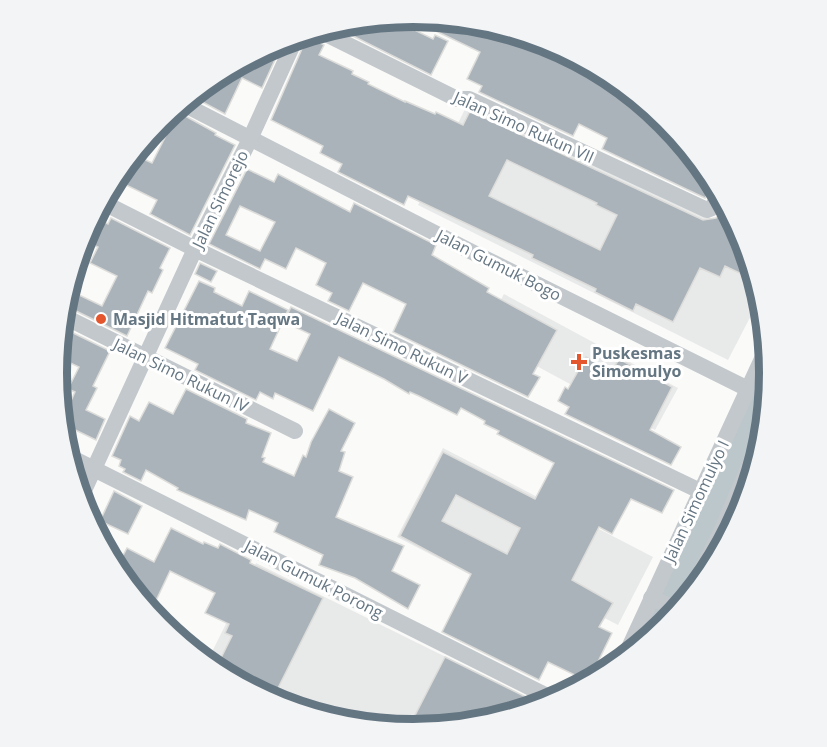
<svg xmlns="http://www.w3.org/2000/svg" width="827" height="747" font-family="'Open Sans',sans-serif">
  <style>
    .built { fill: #e8e9e9 }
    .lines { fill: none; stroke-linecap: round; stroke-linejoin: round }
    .river { stroke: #bbc7cb; stroke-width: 33 }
    .building { fill: #aab3b9; stroke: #dcdcda; stroke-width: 1.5; fill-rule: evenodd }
    .street { stroke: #c3c8cc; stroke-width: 16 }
    .poi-dot { fill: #e4572e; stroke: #fff; stroke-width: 2 }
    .labels { text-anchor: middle; stroke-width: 6; stroke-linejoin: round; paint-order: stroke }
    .street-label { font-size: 16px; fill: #657683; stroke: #fff }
    .poi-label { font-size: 16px; font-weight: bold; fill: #657683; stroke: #fff; text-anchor: start }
    .rim { fill: none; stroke: #657683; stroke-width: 8 }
  </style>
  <rect width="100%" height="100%" fill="#fafaf8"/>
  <g class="built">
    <polygon points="469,101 741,233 743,237 757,304 728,360 418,205"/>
    <polygon points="504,294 678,388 655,430 481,336"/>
    <polygon points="443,448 653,557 618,625 495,561 484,582 397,537"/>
    <polygon points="256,563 543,705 413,730 277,703 209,658"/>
  </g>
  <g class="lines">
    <polyline class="river" points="661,630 765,401"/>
  </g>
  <g class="building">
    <polygon points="410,17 406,26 433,39 435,35 448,41 431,75 343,31"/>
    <polygon points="421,18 550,44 666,121 670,127 666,136 681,143 711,189 705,198 602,149 607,138 579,124 573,136 479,92 482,86 467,79 480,52 419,23"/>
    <path d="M310,37L324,45L319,55L353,71L352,74L369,82L368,84L405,102V101L435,114L436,112L463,125L470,111L703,220L716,218L724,208L743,237L752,279L725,266L720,277L700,268L673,322L636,304L633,311L595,292L596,289L532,258L533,255L408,196L404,205L338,172L342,164L320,153L323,146L271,120L305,42L307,38ZM507,160L597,203L596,205L617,215L600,250L489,196Z"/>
    <polygon points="271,47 279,51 262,88 242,78 225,114 195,98"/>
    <polygon points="178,112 216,133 215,135 235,145 190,235 150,214 157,200 120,182 137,156 152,163"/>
    <path d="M247,169L274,182L278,174L350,212L354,203L436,245L432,255L489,288L487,292L557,330L533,374L540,377L528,397L393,332L406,304L363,283L349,311L328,301L332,293L316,285L326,263L296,248L286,269L265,259L260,269L209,244ZM240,206L275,222L260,251L226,235Z"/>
    <polygon points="96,218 108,224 111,218 170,248 160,268 163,270 152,293 148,291 127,336 70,308 75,293 102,306 117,276 90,263 98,247 83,240"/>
    <polygon points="200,263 217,271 211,282 195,274"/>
    <path d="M199,281L215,288L214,292L242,306L249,291L288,310L270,349L297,361L310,334L284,322L291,307L674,490L662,513L631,499L612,534L599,527L572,580L613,603L599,627L612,633L591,676L585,680L548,662L539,680L442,632L471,574L400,536L443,452L535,499L554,463L497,434L499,431L484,424L485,421L461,408L457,415L419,396L410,392L409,394L384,379L339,357L313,411L275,393L273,399L260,392L256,400L195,370L198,364L165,348ZM456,495L520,528L507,554L442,521Z"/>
    <polygon points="65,329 110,351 93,386 97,388 86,410 105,419 96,440 67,426 65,414 75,392 68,389 79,367 60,358"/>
    <polygon points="586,357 612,371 619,359 672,387 650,430 681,447 671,465 565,414 569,407 558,401 565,387 568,389"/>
    <polygon points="186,389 247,419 246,423 271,433 262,457 265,458 263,462 294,476 303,455 306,457 311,442 329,409 355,423 341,451 345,452 339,471 353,477 336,517 404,546 392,571 420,585 408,609 355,578 319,565 323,555 274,532 278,523 249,510 246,520 177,490 178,488 146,470 141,481 123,472 125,469 119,466 121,460 112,456 130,416 139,421 149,402 173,414"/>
    <polygon points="114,491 142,506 128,534 100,521"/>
    <polygon points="171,528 203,544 204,542 218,548 220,544 251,560 250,563 323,598 272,700 218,664 232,636 225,633 229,624 205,613 215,593 170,571 151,611 119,563 127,548 154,562"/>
    <polygon points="445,657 530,699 525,708 413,730 408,729"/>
  </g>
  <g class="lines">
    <g class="street">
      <polyline points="326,34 457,99 469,99 707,210 712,208 717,198"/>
      <polyline points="185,105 472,252 748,389"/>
      <polyline points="106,204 195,249 700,491"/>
      <polyline points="67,318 295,431"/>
      <polyline points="74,459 555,700"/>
      <polyline points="81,497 195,249 250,139 295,40"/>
      <polyline points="697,579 720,534 755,452"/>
      <polyline points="651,598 677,609"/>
      <polyline points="627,652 766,350"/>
    </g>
  </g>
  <g class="poi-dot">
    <circle cx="101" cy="319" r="6"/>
    <path d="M576 353h6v6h6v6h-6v6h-6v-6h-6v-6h6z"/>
  </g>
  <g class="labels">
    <g class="street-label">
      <text transform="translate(524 127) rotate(24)" y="6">Jalan Simo Rukun VII</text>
      <text transform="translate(220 199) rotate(-64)" y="6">Jalan Simorejo</text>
      <text transform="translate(499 265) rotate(27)" y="6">Jalan Gumuk Bogo</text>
      <text transform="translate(402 348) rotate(26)" y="6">Jalan Simo Rukun V</text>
      <text transform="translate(181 375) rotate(26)" y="6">Jalan Simo Rukun IV</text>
      <text transform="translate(696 501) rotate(-65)" y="6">Jalan Simomulyo I</text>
      <text transform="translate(314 579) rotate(27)" y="6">Jalan Gumuk Porong</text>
    </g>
    <g class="poi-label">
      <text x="113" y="325">Masjid Hitmatut Taqwa</text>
      <text x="592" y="359">Puskesmas<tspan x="592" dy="18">Simomulyo</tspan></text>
    </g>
  </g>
  <path d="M0 0H827V747H0ZM67 373a346 346 0 1 1 692 0a346 346 0 1 1-692 0Z" fill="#f3f4f5" fill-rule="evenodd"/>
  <path class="rim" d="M67 373a346 346 0 1 1 692 0a346 346 0 1 1-692 0Z"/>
</svg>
